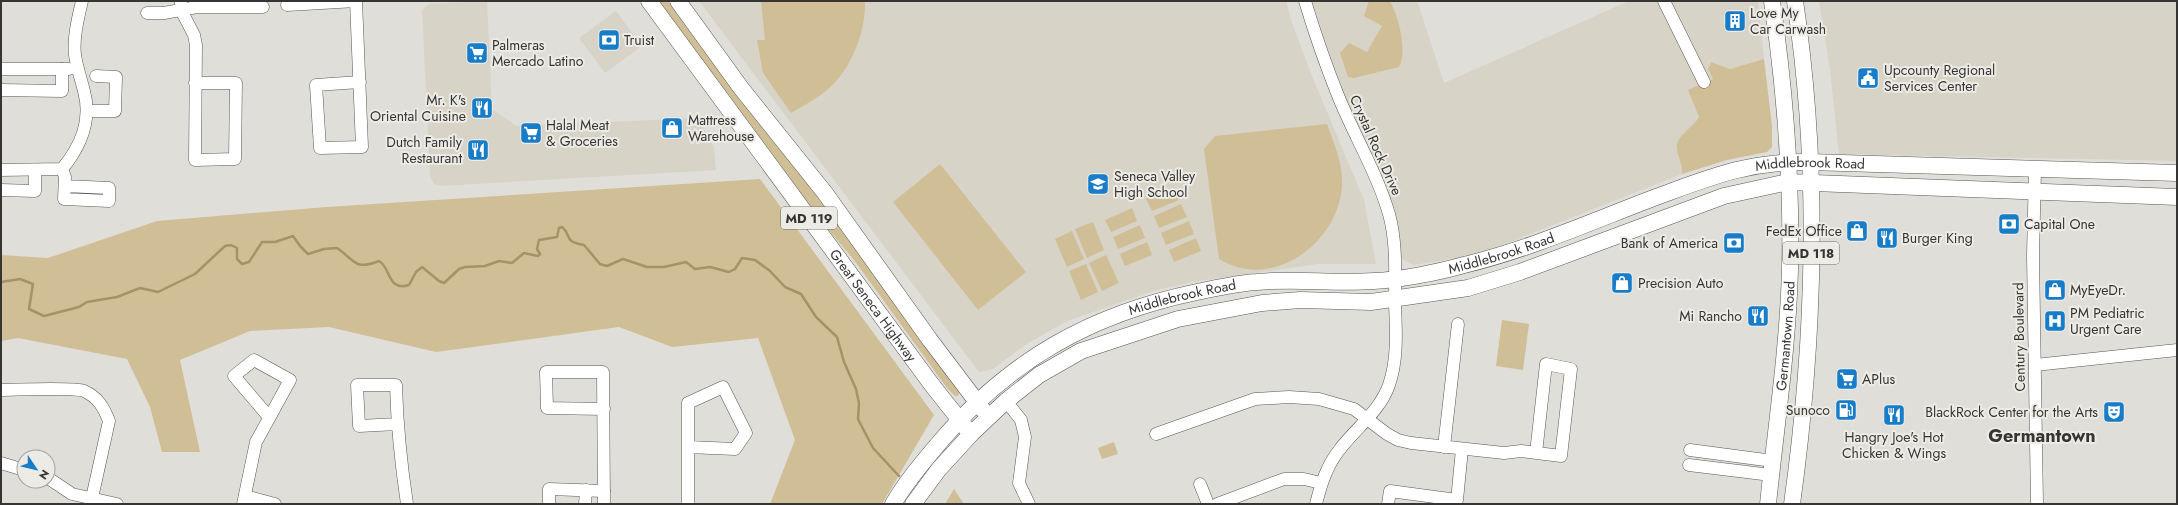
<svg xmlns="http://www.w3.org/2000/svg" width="2178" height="505" font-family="Jost,sans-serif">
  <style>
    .built { fill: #d8d3c7 }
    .green { fill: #d0bf96 }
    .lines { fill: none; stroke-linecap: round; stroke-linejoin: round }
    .stream { stroke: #a49268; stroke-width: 2.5 }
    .minor-casing { stroke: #585753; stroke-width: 13 }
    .major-casing { stroke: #585753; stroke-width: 17 }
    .minor { stroke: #fff; stroke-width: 12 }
    .major { stroke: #fff; stroke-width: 16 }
    .labels { text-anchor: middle; stroke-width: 4; stroke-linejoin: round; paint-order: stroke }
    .shield { fill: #edebe6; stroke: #6d6c69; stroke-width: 1 }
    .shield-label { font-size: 13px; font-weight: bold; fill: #363534 }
    .poi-label { font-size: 14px; fill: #363534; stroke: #edebe6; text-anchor: start }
    .street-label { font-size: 14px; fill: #363534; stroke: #edebe6 }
    .district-label { font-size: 18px; font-weight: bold; fill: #363534; stroke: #edebe6 }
  </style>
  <rect width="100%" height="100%" fill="#e0ded9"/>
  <g class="built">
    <polygon points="487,1 492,109 517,126 698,118 714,147 716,170 440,186 434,184 430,176 422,10 429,4"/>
    <polygon points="699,1 1286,1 1291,20 1310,71 1364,200 1376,264 1318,264 1192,282 1153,291 1065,322 1025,345 993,369 979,372"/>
    <polygon points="1305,1 1417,1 1444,83 1629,1 1758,1 1764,59 1730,69 1717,65 1713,79 1704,82 1699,117 1693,126 1684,133 1677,149 1683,165 1682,174 1490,250 1465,257 1413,265 1395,255 1394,241"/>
    <polygon points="1819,1 2177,1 2177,161 1839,154 1830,70"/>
    <polygon points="616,11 642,46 605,73 579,38"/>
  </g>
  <g class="green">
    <polygon points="659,1 668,1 716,67 753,109 956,387 959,393 958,396 955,396 947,388 854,260 804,201"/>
    <path d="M761,1H865C866,32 851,70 827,90C816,99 803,106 791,113L763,73L757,40H765Z"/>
    <path d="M1369,1H1390C1398,15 1408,52 1399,67L1354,78L1348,77L1340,53L1349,43L1367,52L1382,26L1364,16Z"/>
    <path d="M1764,59L1772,126V147L1767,152L1727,160L1682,174C1683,164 1678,158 1677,149C1675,136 1692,129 1699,117L1688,90L1713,79L1708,69L1711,62L1730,69Z"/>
    <path d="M1327,124C1334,144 1343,162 1342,185C1339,243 1272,292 1219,259L1204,149L1215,136Z"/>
    <polygon points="940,164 1026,272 978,310 893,202"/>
    <polygon points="760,179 934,415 882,504 770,504 795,440 758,338 672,347 619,327 436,352 329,327 250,331 180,360 200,452 162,452 150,407 127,359 18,338 1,341 1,255 48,258 157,221 327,207"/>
    <polygon points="1174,187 1179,200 1152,211 1146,199"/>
    <polygon points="1181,204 1187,217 1159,228 1154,216"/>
    <polygon points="1132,208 1137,221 1111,232 1105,220"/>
    <polygon points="1189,221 1194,234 1166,245 1161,233"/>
    <polygon points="1093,222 1104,250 1087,258 1075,229"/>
    <polygon points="1140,225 1145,238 1118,249 1113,237"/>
    <polygon points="1072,231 1084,259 1067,267 1055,239"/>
    <polygon points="1196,238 1201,251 1174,262 1169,250"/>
    <polygon points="1147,242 1152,255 1125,266 1120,254"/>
    <polygon points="1106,255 1119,283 1102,291 1089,263"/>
    <polygon points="1086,264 1098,292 1081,300 1069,271"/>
    <polygon points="1502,320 1529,324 1523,370 1496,366"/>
    <polygon points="1114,442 1118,454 1102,459 1098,448"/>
    <polygon points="954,489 964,504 945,504"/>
  </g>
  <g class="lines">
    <path class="stream" d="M1,282L20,279L33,284L29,309L44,316L79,307L87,302L117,297L140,288L158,292L195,274L225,246L231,245L237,248V259L242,264L249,262L262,242H275L293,236L300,246L308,254L324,249L337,248C355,260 354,271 379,261C391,267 387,292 409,285L416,272L422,267L439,281L444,283L459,269L465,267L485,266L499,261L512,263L524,253L538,256L540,254L537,249L539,240L557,237L559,228L562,227C573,236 562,241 584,245L600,264L607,266L623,259L647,267H664L686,262L695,269L710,267L729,272L735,269L742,258L755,260L770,271L785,287L801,294L816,317L837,337L844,362L856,389L859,403L858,419L860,423L873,448L899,476"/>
    <g class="minor-casing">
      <g id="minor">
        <polyline points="181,1 181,10 194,35 196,45 195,160 235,159 236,83 195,83"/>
        <polyline points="356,1 362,147 320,148 316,85 360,82"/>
        <path d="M1305,1C1315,34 1326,66 1339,98C1355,137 1377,173 1389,214C1397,243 1395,274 1395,304C1396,330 1398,359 1389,385C1380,411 1356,428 1340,449C1327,465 1321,484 1316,504"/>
        <polyline points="1664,1 1704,82"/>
        <polyline points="287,5 356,1"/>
        <polyline points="147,13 164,13 197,7 263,7"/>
        <polyline points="1,69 69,69"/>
        <polyline points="1,90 62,91 62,69"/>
        <polyline points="88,111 115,111 116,77 96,76"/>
        <polyline points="62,169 65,177 64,199 109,201 109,188 65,186"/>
        <polyline points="2035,169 2033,256 2037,504"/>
        <path d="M1,170L62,169C81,146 92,121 84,91C81,79 77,68 75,55C73,38 78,18 82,1"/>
        <polyline points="1,190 35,191 35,170"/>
        <polyline points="2035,365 2177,350"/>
        <path d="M1,390C16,390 74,387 84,391C98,397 104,408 109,421L92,498"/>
        <polyline points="1006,401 1021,420 1025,437 1019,483 1029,504"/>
        <polyline points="604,409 547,408 546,372 603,372 604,504"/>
        <path d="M397,424L359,426L357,385H396C397,425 401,464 407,504"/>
        <polyline points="1156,434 1255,399 1289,397 1319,399 1354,409 1387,434 1398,440 1411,443 1504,453 1521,451 1561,456 1571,369 1546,364 1536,453"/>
        <polyline points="688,447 735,449 746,433 723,387 688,403 688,504"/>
        <polyline points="1444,447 1458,324"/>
        <polyline points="1690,450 1773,461"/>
        <polyline points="1,463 24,470"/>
        <polyline points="1689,465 1771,475"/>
        <polyline points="48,478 72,494 117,504"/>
        <polyline points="1200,484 1208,504"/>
        <polyline points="245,496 275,504"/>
        <polyline points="243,504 256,442 290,380 254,360 234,376 269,417"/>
        <polyline points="549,504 549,489 604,491"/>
        <polyline points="585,504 586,490"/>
        <polyline points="1217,504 1284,479 1304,479 1321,483"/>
        <polyline points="1388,504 1390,491 1457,500 1462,449"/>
      </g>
    </g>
    <g class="major-casing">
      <g id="major">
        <path id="s1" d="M649,1L932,385L966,428"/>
        <polyline points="678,1 741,88 825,193 930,340 983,410"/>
        <path id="s2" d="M893,504C906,482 922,463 939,443C1009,360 1091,314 1197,292C1217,288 1237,283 1257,282C1296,278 1335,284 1374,281C1400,280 1439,272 1464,265C1530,249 1593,221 1656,197C1711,177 1749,161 1809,162L2177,173"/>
        <polyline points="913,504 939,469 972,433 1006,401 1039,375 1081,351 1178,319 1262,303 1300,300 1371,302 1468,288 1520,272 1724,196 1788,182 2177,197"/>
        <path id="s3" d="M1768,504C1776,426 1788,348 1790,269C1792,179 1785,90 1772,1"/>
        <path d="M1792,504C1815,338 1820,167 1795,1"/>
      </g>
    </g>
    <use href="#minor" class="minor"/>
    <use href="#major" class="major"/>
  </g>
  <defs>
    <g id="building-square" transform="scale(1.15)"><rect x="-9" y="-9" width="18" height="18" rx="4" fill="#187dc8" stroke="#edebe6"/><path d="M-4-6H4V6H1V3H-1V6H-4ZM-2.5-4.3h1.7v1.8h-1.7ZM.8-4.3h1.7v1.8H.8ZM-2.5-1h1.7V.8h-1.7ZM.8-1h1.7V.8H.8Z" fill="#fff"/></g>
    <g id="bank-square" transform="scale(1.15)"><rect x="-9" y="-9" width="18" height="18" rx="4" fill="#187dc8" stroke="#edebe6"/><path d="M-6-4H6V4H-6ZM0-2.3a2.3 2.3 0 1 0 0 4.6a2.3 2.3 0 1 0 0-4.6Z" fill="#fff"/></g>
    <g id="supermarket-square" transform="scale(1.15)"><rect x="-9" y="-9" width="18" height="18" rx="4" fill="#187dc8" stroke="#edebe6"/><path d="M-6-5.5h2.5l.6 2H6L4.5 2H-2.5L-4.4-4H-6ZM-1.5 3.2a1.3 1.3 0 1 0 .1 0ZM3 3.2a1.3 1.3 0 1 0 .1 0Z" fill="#fff"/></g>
    <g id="civic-square" transform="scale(1.15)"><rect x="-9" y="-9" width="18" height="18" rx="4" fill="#187dc8" stroke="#edebe6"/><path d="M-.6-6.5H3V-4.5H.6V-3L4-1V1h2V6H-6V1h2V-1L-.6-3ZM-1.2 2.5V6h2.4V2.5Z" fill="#fff"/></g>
    <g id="restaurant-square" transform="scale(1.15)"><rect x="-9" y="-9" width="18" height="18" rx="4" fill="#187dc8" stroke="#edebe6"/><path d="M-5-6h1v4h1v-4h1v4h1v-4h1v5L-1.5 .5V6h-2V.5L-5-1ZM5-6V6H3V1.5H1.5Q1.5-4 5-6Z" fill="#fff"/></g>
    <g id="shop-square" transform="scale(1.15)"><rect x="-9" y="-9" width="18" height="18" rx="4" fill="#187dc8" stroke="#edebe6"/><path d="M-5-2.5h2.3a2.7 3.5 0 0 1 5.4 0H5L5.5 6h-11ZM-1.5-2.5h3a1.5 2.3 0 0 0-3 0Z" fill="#fff"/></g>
    <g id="school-square" transform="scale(1.15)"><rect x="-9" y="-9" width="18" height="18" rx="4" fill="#187dc8" stroke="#edebe6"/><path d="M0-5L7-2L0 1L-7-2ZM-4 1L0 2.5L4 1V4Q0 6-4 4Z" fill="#fff"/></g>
    <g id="hospital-square" transform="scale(1.15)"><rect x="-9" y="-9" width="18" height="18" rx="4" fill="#187dc8" stroke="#edebe6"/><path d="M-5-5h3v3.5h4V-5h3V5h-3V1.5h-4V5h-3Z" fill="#fff"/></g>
    <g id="fuel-square" transform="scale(1.15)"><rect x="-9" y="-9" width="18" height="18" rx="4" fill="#187dc8" stroke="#edebe6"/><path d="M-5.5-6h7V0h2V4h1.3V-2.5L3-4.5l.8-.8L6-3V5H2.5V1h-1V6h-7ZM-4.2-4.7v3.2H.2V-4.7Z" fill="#fff"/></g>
    <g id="theatre-square" transform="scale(1.15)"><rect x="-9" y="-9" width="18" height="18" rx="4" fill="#187dc8" stroke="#edebe6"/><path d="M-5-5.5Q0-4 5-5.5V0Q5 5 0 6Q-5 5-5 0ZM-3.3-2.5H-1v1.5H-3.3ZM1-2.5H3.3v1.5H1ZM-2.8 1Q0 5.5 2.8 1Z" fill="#fff"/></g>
  </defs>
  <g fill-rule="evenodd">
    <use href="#building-square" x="1735" y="21"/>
    <use href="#bank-square" x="609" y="40"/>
    <use href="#supermarket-square" x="477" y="53"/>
    <use href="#civic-square" x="1868" y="78"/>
    <use href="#restaurant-square" x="482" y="108"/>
    <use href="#shop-square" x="672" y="128"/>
    <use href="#supermarket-square" x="531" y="133"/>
    <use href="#restaurant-square" x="478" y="150"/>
    <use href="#school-square" x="1098" y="184"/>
    <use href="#bank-square" x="2009" y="224"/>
    <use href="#shop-square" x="1857" y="231"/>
    <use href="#restaurant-square" x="1887" y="238"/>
    <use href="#bank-square" x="1734" y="243"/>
    <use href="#shop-square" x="1622" y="283"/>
    <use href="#shop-square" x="2055" y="290"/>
    <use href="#restaurant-square" x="1758" y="316"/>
    <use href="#hospital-square" x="2055" y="321"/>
    <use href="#supermarket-square" x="1847" y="379"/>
    <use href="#fuel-square" x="1846" y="410"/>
    <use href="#theatre-square" x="2114" y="412"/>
    <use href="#restaurant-square" x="1894" y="415"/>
  </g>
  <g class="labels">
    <g class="shield">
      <rect x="781" y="207" width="56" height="22" rx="3"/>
      <rect x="1783" y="242" width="56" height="22" rx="3"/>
    </g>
    <g class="shield-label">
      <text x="809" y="223">MD 119</text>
      <text x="1811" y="258">MD 118</text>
    </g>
    <g class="poi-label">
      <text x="1750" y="18">Love My<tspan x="1750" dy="16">Car Carwash</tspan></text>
      <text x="624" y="45">Truist</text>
      <text x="492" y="50">Palmeras<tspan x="492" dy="16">Mercado Latino</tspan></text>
      <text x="1884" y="75">Upcounty Regional<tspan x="1884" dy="16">Services Center</tspan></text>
      <text x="466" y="105" text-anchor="end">Mr. K's<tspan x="466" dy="16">Oriental Cuisine</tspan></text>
      <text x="688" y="125">Mattress<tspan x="688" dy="16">Warehouse</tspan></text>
      <text x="546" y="130">Halal Meat<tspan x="546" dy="16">&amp; Groceries</tspan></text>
      <text x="462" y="147" text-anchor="end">Dutch Family<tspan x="462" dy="16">Restaurant</tspan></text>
      <text x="1114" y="181">Seneca Valley<tspan x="1114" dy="16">High School</tspan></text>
      <text x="2024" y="229">Capital One</text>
      <text x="1842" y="236" text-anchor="end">FedEx Office</text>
      <text x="1902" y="243">Burger King</text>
      <text x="1718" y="248" text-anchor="end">Bank of America</text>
      <text x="1638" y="288">Precision Auto</text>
      <text x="2070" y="295">MyEyeDr.</text>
      <text x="2070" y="318">PM Pediatric<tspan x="2070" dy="16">Urgent Care</tspan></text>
      <text x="1742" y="321" text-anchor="end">Mi Rancho</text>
      <text x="1862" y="384">APlus</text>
      <text x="1830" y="415" text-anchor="end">Sunoco</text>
      <text x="2098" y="417" text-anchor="end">BlackRock Center for the Arts</text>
      <text x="1894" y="442" text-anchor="middle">Hangry Joe's Hot<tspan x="1894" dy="16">Chicken &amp; Wings</tspan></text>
    </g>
    <g class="street-label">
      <text transform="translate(1376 145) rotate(66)" y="5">Crystal Rock Drive</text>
      <text dy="5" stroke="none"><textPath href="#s2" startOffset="1014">Middlebrook Road</textPath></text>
      <text dy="5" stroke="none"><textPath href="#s2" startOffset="690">Middlebrook Road</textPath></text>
      <text dy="5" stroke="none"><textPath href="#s2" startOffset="366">Middlebrook Road</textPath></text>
      <text dy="5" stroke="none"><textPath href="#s1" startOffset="378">Great Seneca Highway</textPath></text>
      <text dy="5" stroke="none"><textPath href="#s3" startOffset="169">Germantown Road</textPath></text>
      <text transform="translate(2019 337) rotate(-91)" y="5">Century Boulevard</text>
    </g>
    <g class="district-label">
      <text x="2042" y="442">Germantown</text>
    </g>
  </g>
  <rect width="2178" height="505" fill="none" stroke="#363534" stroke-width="4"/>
  <g transform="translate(36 469) rotate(125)"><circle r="19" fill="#edebe6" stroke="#a4a29f"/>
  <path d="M0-3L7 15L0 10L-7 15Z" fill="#187dc8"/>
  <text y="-6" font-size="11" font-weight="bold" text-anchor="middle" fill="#363534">N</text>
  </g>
</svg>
